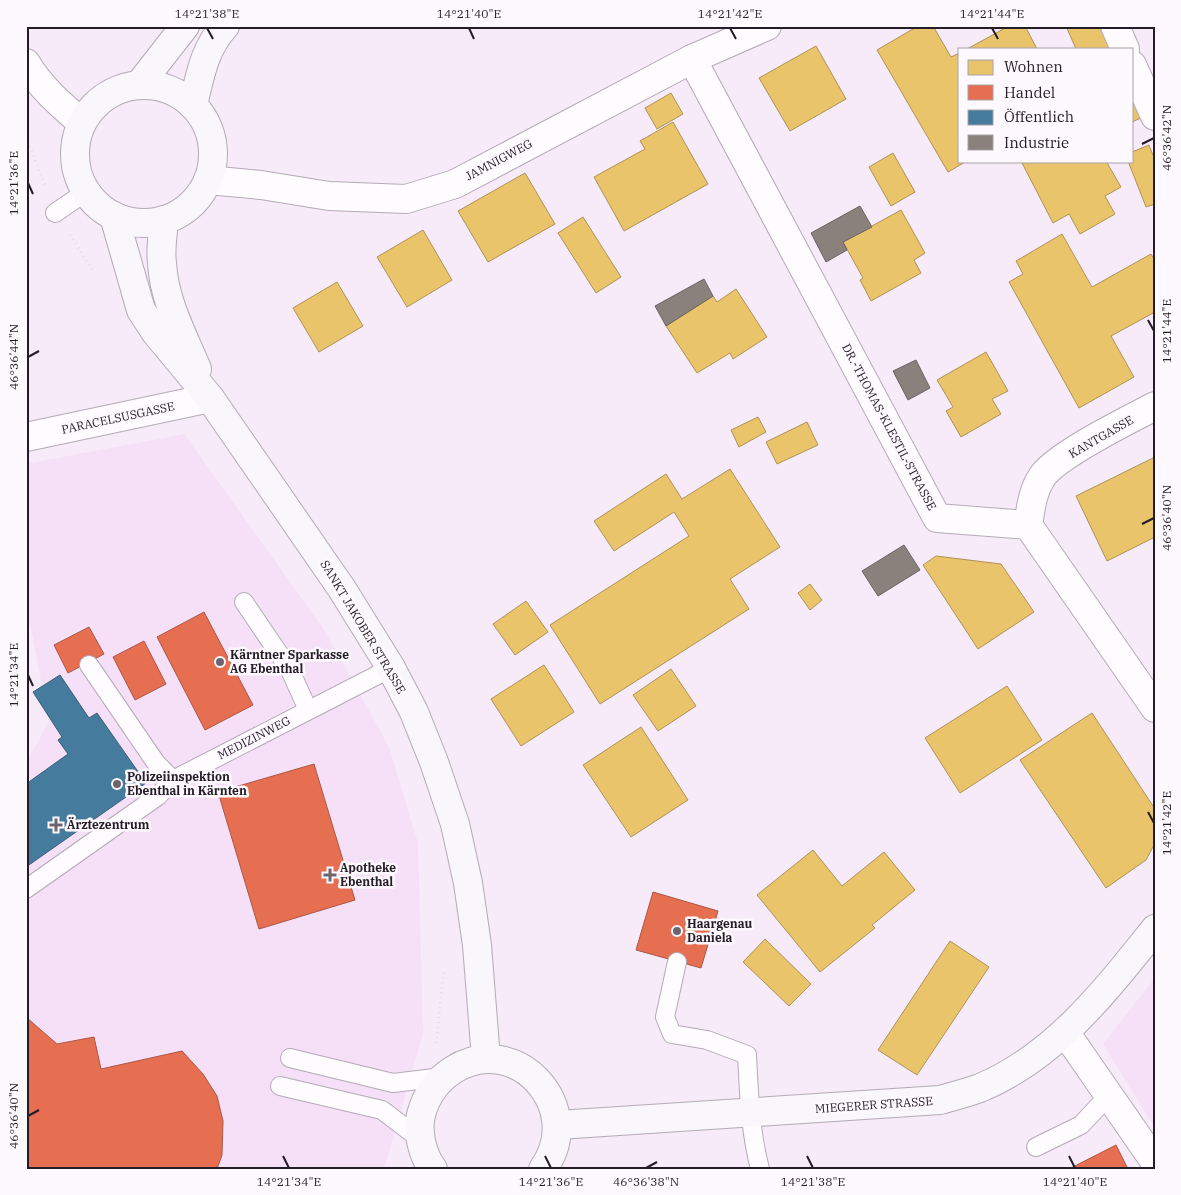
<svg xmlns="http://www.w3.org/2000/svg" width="1181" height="1195" font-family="'IBM Plex Serif',serif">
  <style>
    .built { fill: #f5e0f8 }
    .homes { fill: #e9c46a; stroke: #ae9256 }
    .shops { fill: #e76f51; stroke: #ac5644 }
    .public { fill: #457b9d; stroke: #3b5e79 }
    .industry { fill: #8a817c; stroke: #6b6362 }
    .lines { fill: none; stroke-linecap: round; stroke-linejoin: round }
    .service-casing { stroke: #b4aab6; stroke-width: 20 }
    .minor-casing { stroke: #b4aab6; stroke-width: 30 }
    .secondary-casing { stroke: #b4aab6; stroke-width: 30 }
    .path { stroke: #e3dfe4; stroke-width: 3; stroke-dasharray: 1 4; stroke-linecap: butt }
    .service { stroke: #fefcfe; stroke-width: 18 }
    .minor { stroke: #fefcfe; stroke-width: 28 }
    .secondary { stroke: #f9f7fb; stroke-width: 28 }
    .ticks { fill: none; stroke: #241c26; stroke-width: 2 }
    .poi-dot { fill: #6e6470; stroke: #fdf9fe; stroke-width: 2 }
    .labels { text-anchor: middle; stroke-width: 5; stroke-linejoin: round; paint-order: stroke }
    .street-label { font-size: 12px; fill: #241c26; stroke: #fdf9fe }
    .poi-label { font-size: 12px; font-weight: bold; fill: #241c26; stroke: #fdf9fe; text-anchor: start }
    .neatline { fill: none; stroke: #241c26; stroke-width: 2 }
    .ticks-label { font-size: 12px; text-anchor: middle; fill: #241c26 }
  </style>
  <rect width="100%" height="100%" fill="#f7eaf9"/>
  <g class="built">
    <polygon points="184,434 325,631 389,747 418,843 423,1034 384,1169 26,1169 26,762 49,722 26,603 26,464"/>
    <polygon points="1155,978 1155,1128 1103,1044"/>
  </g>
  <g class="homes">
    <polygon points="918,26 933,26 951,57 960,53 960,161 967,161 948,172 877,50"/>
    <polygon points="1009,26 1025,26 1037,49 967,49"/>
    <polygon points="1066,26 1101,26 1112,49 1076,49"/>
    <polygon points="816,46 846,99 790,131 759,78"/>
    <polygon points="671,93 683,114 657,129 645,108"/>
    <polygon points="1132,93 1143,117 1132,122"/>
    <polygon points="673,122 708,184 624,231 594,177 645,149 640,141"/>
    <polygon points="1149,145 1155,160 1155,204 1146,207 1128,161 1132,161 1132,152"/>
    <polygon points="893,153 915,192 891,206 869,167"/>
    <polygon points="1021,161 1106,161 1121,187 1105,196 1115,214 1080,234 1069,214 1053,223"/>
    <polygon points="525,173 555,224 488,262 458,211"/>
    <polygon points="901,210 925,253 914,260 921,273 871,301 860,280 863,278 843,242"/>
    <polygon points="583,217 621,277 596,293 558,233"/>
    <polygon points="423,230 452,280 407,307 377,257"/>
    <polygon points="1062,234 1092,287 1151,254 1155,261 1155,312 1111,336 1134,377 1079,408 1009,282 1023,274 1016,261"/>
    <polygon points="337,282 363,326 319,352 293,308"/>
    <polygon points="736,289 767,337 733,359 730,353 697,373 666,326 713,296 717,302"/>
    <polygon points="986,352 1008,391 992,399 1001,414 961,437 946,411 953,407 937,380"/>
    <polygon points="758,417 766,432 739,447 731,430"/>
    <polygon points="807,422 818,445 777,464 766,442"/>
    <polygon points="1155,457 1155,537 1107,561 1076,496"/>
    <polygon points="730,469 780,547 730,579 749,609 600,704 550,625 689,536 674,512 614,551 594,521 666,474 682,499"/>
    <polygon points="936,556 1001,564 1034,612 978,649 923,565"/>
    <polygon points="810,584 822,600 810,610 798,593"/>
    <polygon points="526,601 548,632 515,655 493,624"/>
    <polygon points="544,665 574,712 521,746 491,699"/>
    <polygon points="671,669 696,706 658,731 633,695"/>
    <polygon points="1007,686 1042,740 960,793 925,738"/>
    <polygon points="1092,713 1155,809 1155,843 1146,860 1106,888 1020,760"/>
    <polygon points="641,727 688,800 631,837 583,765"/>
    <polygon points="813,850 842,886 884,852 915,890 872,925 875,928 820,972 757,895"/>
    <polygon points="765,939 811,984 789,1006 743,962"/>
    <polygon points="950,941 989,967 917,1075 878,1050"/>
  </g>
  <g class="shops">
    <polygon points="204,612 253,705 205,730 157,637"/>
    <polygon points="89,627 104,654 68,673 54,645"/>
    <polygon points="144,641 166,684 135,700 113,657"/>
    <polygon points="314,764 355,900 259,929 218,792"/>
    <polygon points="653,892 718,911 701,968 636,950"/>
    <polygon points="26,1017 57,1044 94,1037 101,1069 182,1051 203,1074 217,1096 223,1121 222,1155 217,1169 26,1169"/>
    <polygon points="1116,1145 1128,1169 1069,1169"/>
  </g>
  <polygon class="public" points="60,675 89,718 97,713 146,783 26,867 26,784 68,754 58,740 62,737 33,692"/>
  <g class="industry">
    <polygon points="860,206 872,227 843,242 847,250 826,262 811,233"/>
    <polygon points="704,279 713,296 666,326 655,306"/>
    <polygon points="916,360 930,388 908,400 893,371"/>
    <polygon points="904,545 920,570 878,596 862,571"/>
  </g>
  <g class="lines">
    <g class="service-casing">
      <g id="service">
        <polyline points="55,213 87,191"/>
        <polyline points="244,602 290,670 308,710"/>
        <polyline points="89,665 156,763 173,780"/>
        <polyline points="26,889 158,796 173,780 391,668"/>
        <path d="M677,962L665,1017L672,1034L707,1040L747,1055C749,1093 750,1131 760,1169"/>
        <polyline points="290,1058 393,1083 443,1077"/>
        <polyline points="280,1086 382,1110 420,1139"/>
        <polyline points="1036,1147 1081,1125 1108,1096"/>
      </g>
    </g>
    <g class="minor-casing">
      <g id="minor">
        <polyline points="1115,26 1125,49"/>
        <polyline points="692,59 937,518 1028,525 1155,708"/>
        <path d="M26,63C40,87 61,105 82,123"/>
        <polyline points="1132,65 1155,116"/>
        <polyline points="208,180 261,185 329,196 406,199 455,184 692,59 767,26"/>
        <polyline points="26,437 210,398"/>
        <path d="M1028,525C1031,508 1032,492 1042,477C1056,455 1129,420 1155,406"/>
        <polyline points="1065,1032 1155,1162"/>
      </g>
    </g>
    <g class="secondary-casing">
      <g id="secondary">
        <polyline points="139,85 185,26"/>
        <circle cx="144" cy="154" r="69"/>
        <path d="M193,105C200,76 204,49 225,26"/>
        <polyline points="114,216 141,310 156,333 210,398 342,589 391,668 414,712 434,762 455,824 468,883 477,945 486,1059"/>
        <path d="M164,220C163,234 160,249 162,263C164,301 183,335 197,369"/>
        <path d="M558,1125L940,1100C953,1096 967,1093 980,1088C1055,1057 1106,990 1155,929"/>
        <path d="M433,1169C422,1155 417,1131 421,1115C426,1095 436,1081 453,1070C516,1030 587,1108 543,1169"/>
      </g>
    </g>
    <g class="path">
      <polyline points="26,137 46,188"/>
      <polyline points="70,235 94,272"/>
      <polyline points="436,1043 444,970"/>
    </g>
    <use href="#service" class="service"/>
    <use href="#minor" class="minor"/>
    <use href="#secondary" class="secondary"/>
  </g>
  <path class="ticks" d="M207,28L213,39M469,28L474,39M730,28L736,39M992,28L998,39M1142,144L1154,138M28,183L33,194M1148,320L1154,331M28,357L39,351M1142,524L1154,518M28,675L33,686M1148,812L1154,823M28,1116L39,1110M283,1156L289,1168M545,1156L551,1168M807,1156L813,1168M1069,1156L1075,1168M646,1168L657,1162"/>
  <g class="poi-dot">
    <circle cx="220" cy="662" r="5"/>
    <circle cx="117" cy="784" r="5"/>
    <path d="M53.5 817.5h5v5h5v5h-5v5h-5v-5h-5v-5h5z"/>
    <path d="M327.5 867.5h5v5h5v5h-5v5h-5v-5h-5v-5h5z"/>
    <circle cx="677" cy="931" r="5"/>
  </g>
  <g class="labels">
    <g class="street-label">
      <text transform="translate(499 160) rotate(-28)" y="4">JAMNIGWEG</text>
      <text transform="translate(118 418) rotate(-12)" y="4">PARACELSUSGASSE</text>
      <text transform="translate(889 427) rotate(62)" y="4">DR.-THOMAS-KLESTIL-STRASSE</text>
      <text transform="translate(1101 437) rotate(-30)" y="4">KANTGASSE</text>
      <text transform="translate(363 627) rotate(59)" y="4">SANKT JAKOBER STRASSE</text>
      <text transform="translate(254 738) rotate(-27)" y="4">MEDIZINWEG</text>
      <text transform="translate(874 1105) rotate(-4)" y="4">MIEGERER STRASSE</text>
    </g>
    <g class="poi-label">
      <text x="230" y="659">Kärntner Sparkasse<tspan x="230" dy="14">AG Ebenthal</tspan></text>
      <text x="127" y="781">Polizeiinspektion<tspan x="127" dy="14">Ebenthal in Kärnten</tspan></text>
      <text x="67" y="829">Ärztezentrum</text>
      <text x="340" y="872">Apotheke<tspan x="340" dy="14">Ebenthal</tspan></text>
      <text x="687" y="928">Haargenau<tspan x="687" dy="14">Daniela</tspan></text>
    </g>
  </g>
  <rect width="1181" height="1195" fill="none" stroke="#fdf9fe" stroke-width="55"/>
  <rect x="958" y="48" width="175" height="115" fill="#fdf9fe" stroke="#a6a1a8"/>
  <rect x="968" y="60" width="25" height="15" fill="#e9c46a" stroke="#a6a1a8"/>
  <text x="1004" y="72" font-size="15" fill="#241c26">Wohnen</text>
  <rect x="968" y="85" width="25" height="15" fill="#e76f51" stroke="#a6a1a8"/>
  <text x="1004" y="98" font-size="15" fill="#241c26">Handel</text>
  <rect x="968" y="110" width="25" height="15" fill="#457b9d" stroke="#a6a1a8"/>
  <text x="1004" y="122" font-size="15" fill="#241c26">Öffentlich</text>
  <rect x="968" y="135" width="25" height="15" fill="#8a817c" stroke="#a6a1a8"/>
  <text x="1004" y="148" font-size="15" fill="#241c26">Industrie</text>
  <rect x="28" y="28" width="1126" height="1140" class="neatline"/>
  <g class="ticks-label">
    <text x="207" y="18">14°21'38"E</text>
    <text x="469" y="18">14°21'40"E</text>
    <text x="730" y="18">14°21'42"E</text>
    <text x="992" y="18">14°21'44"E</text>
    <text transform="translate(1167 138) rotate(-90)" y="4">46°36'42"N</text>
    <text transform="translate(14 183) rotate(-90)" y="4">14°21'36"E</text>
    <text transform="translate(1167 331) rotate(-90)" y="4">14°21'44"E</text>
    <text transform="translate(14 357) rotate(-90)" y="4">46°36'44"N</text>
    <text transform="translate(1167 518) rotate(-90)" y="4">46°36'40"N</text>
    <text transform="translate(14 675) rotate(-90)" y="4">14°21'34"E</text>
    <text transform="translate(1167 823) rotate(-90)" y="4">14°21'42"E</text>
    <text transform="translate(14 1116) rotate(-90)" y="4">46°36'40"N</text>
    <text x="289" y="1186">14°21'34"E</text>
    <text x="551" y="1186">14°21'36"E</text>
    <text x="646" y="1186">46°36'38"N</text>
    <text x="813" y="1186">14°21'38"E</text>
    <text x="1075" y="1186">14°21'40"E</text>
  </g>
</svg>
